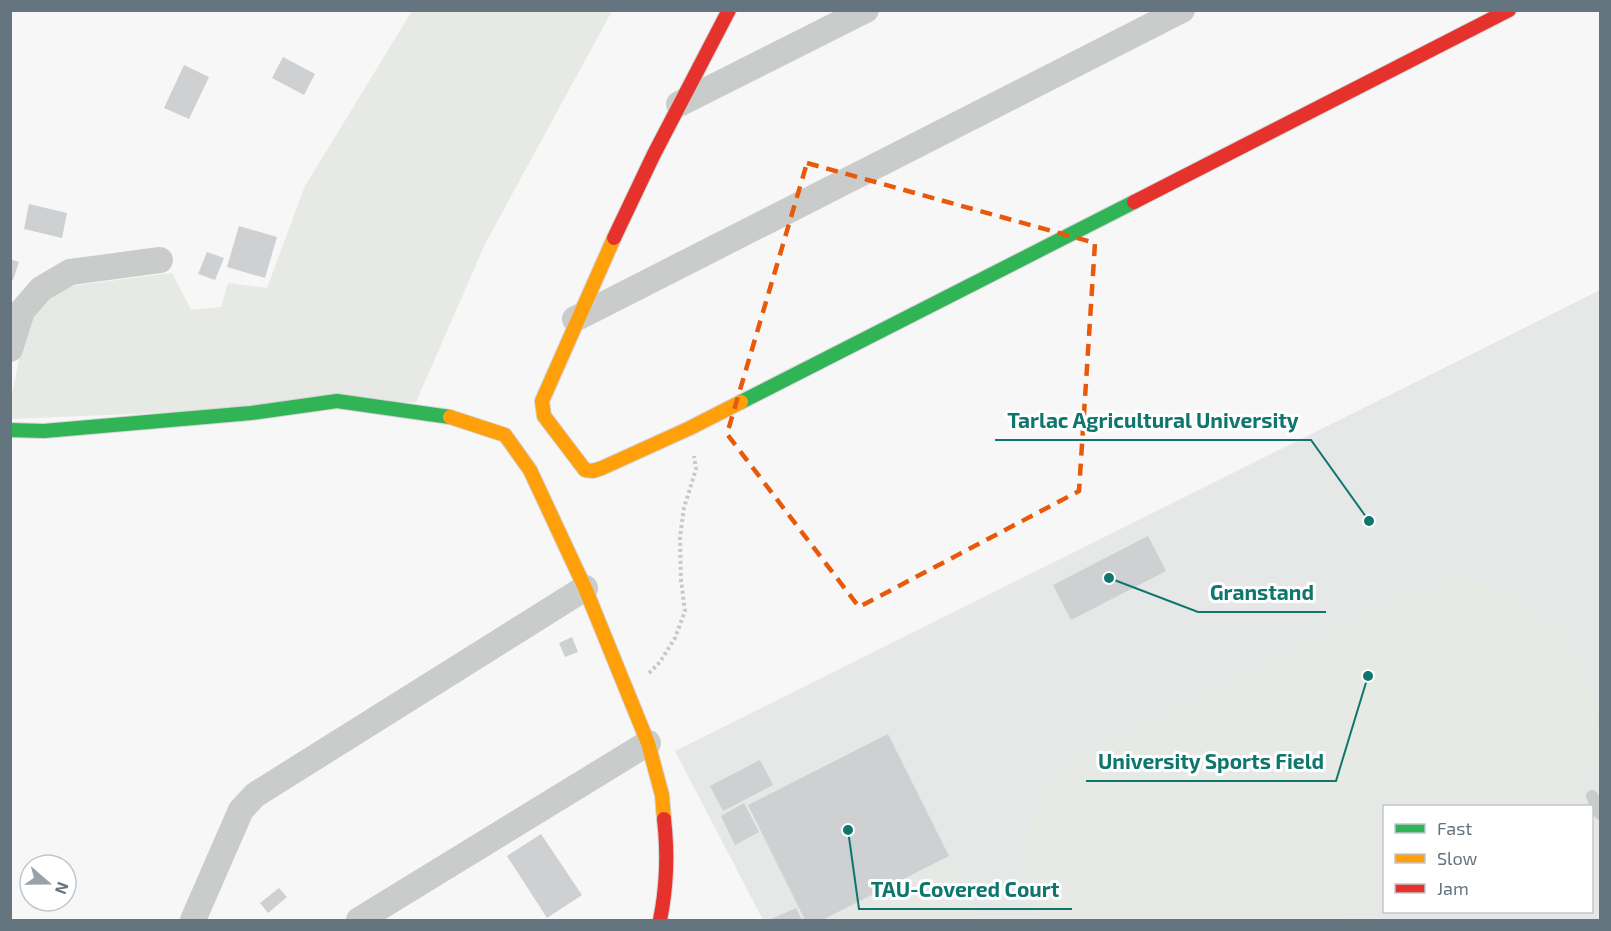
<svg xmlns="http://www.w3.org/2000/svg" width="1611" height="931" font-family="'Exo 2',sans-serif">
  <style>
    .built { fill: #e6e7e7; fill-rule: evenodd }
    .green { fill: #e6e9e4 }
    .building { fill: #ced0d1 }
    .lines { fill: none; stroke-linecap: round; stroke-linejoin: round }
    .fast-casing { stroke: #d3d4d5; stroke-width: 16 }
    .slow-casing { stroke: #d3d4d5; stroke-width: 16 }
    .jam-casing { stroke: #d3d4d5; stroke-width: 16 }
    .path { stroke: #c8c9ca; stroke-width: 4; stroke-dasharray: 3 3; stroke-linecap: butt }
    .lane { stroke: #cacccc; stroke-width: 12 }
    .street { stroke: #cacccc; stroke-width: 26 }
    .fast { stroke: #30b455; stroke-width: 14 }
    .slow { stroke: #ff9f0a; stroke-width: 14 }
    .jam { stroke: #e5322d; stroke-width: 14 }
    .marked { fill: none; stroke: #e8590c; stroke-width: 4.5; stroke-dasharray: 12 8; stroke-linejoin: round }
    .leader { fill: none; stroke: #0f766e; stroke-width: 2 }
    .callout-dot { fill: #0f766e; stroke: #fff; stroke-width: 2 }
    .callout-label { font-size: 21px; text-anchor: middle; font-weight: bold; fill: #0f766e; stroke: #fff; stroke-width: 6; stroke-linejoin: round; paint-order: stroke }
  </style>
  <rect width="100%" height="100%" fill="#f7f7f7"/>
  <path class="built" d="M1600,290V920H763L675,751ZM1384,806H1592V912H1384Z"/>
  <g class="green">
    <polygon points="412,11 612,11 485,244 416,402 11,419 11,400 25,330 48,297 71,286 172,273 191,310 221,307 228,283 267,288 305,186"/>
    <polygon points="1440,581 1481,583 1523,602 1563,635 1587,670 1595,715 1593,757 1577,793 1566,806 1384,806 1384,901 1344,920 1040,920 1032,900 1025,868 1032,821 1046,789 1068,760"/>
    <polygon points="948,862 978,920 835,920"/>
  </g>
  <g class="building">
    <polygon points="283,57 315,74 304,95 272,78"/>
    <polygon points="184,65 209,77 189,119 164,108"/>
    <polygon points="29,204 67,213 62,238 24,229"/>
    <polygon points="239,226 277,237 265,278 227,267"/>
    <polygon points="207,252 224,258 215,280 198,274"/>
    <polygon points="10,259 19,262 13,280 10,279"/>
    <polygon points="1148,536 1166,571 1071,620 1053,585"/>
    <polygon points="572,637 578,652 565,657 559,643"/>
    <polygon points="888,734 949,856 822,920 805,920 748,805"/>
    <polygon points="760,760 773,785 723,811 710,786"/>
    <polygon points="744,803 759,832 735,845 721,816"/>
    <polygon points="541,834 582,895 547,918 507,856"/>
    <polygon points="279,888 287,897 268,913 260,903"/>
    <polygon points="796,908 802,920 769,920"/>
  </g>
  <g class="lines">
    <g class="fast-casing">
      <g id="fast">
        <polyline points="741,402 1134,202"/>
        <polyline points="10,430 44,431 251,413 337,401 450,417"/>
      </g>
    </g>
    <g class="slow-casing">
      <g id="slow">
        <polyline points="614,238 542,401 544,416 585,470 593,471 602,468 690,428 741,402"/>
        <polyline points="450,417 505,435 530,470 585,588 648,743 662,795 664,819"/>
      </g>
    </g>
    <g class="jam-casing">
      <g id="jam">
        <polyline points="1134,202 1509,10"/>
        <polyline points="614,238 654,154 729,10"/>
        <path d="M660,920C667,886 668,854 664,819"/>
      </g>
    </g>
    <polyline class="path" points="649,673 660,662 675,638 685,611 681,580 680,537 684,508 696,469 694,456"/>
    <polyline class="lane" points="1592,796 1600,814"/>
    <g class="street">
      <polyline points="679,104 866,10"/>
      <polyline points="575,319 1182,10"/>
      <polyline points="10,349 22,311 41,289 70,272 160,260"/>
      <polyline points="193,920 241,810 255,795 585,588"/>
      <polyline points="359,920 648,743"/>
    </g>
    <use href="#fast" class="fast"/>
    <use href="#slow" class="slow"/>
    <use href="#jam" class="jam"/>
  </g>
  <path class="marked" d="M807,163L1095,243L1079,491L859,607L727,434Z"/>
  <path class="leader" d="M1369 521L1311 440H995M1109 578L1198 612H1326M1368 676L1336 781H1086M848 830L859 909H1072"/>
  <g class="callout-dot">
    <circle cx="1369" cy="521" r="6"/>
    <circle cx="1109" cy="578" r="6"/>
    <circle cx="1368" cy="676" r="6"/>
    <circle cx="848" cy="830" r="6"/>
  </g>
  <g class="callout-label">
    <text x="1153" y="428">Tarlac Agricultural University</text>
    <text x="1262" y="600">Granstand</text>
    <text x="1211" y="769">University Sports Field</text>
    <text x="965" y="897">TAU-Covered Court</text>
  </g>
  <rect width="1611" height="931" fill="none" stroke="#647580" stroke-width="24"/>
  <rect x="1383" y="805" width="210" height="108" fill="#ffffff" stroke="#c1c8cc" stroke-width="1.5"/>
  <rect x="1395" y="824" width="30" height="9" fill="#30b455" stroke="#c1c8cc" stroke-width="1.5"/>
  <text x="1437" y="835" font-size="18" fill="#647580">Fast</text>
  <rect x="1395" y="854" width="30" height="9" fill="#ff9f0a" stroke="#c1c8cc" stroke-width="1.5"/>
  <text x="1437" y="865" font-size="18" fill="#647580">Slow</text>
  <rect x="1395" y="884" width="30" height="9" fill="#e5322d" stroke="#c1c8cc" stroke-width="1.5"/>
  <text x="1437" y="895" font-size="18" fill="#647580">Jam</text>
  <g transform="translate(48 883) rotate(110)"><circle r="28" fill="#ffffff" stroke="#c1c8cc" stroke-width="1.5"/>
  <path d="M0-4.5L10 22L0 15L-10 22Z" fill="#97a2aa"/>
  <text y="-9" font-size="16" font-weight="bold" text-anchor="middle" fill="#647580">N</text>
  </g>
</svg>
